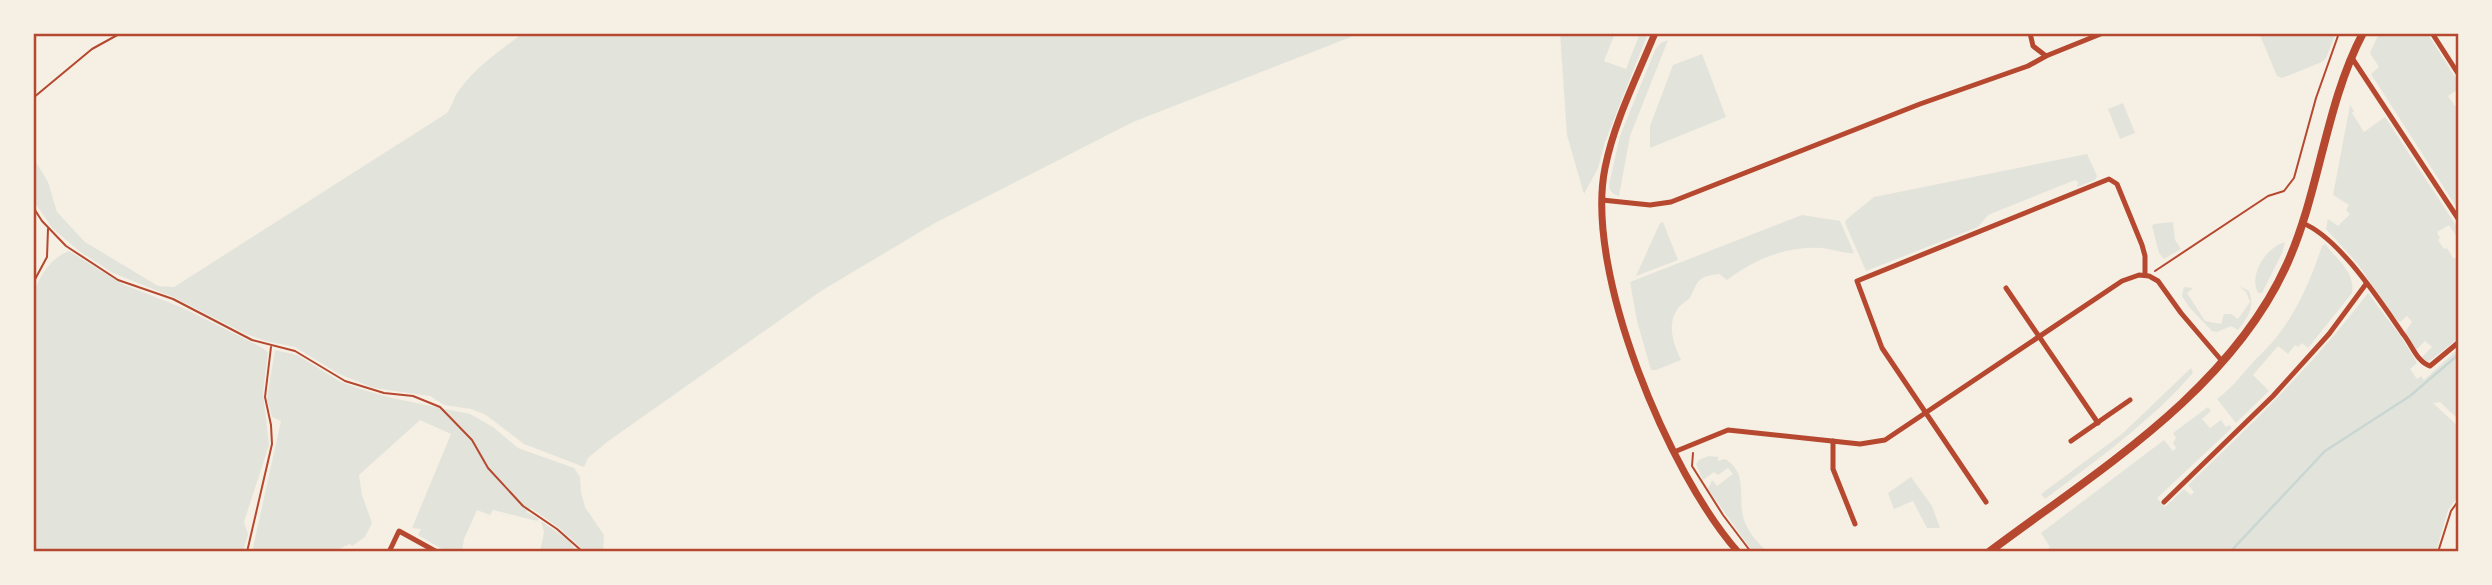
<svg xmlns="http://www.w3.org/2000/svg" width="2492" height="585" font-family="Montserrat,sans-serif">
  <style>
    .green { fill: #e2e4dc }
    .lines { fill: none; stroke-linecap: round; stroke-linejoin: round }
    .stream { stroke: #c9d6d2; stroke-width: 2.5 }
    .path { stroke: #b5482f; stroke-width: 2 }
    .minor { stroke: #b5482f; stroke-width: 5 }
    .tertiary { stroke: #b5482f; stroke-width: 7 }
    .secondary { stroke: #b5482f; stroke-width: 8 }
    .neatline { fill: none; stroke: #b5482f; stroke-width: 2.5 }
  </style>
  <rect width="100%" height="100%" fill="#f6efe4"/>
  <g class="green">
    <path d="M523,33H1361L1133,122L935,223L821,291L607,442L588,458L584,467L524,444L486,415L471,409L444,405L430,396L374,388L339,374L295,347L266,341L246,334L173,297L113,273L79,251L52,228L33,200V157L48,182L57,212L85,242L158,286L174,287L447,113C453,105 454,96 460,89C477,66 501,50 523,33Z"/>
    <polygon points="1560,33 1615,33 1604,61 1626,69 1640,33 1648,33 1605,142 1598,168 1584,194 1567,135"/>
    <polygon points="2259,33 2268,34 2336,33 2326,58 2322,62 2282,78 2277,76"/>
    <polygon points="2379,33 2400,33 2401,36 2405,33 2427,33 2459,83 2459,89 2448,96 2455,106 2459,104 2459,211 2371,74 2379,67 2370,53"/>
    <path d="M1668,40L1630,136L1619,196C1613,195 1609,190 1609,185L1620,136L1655,50L1661,43Z"/>
    <polygon points="1702,54 1726,117 1650,148 1650,126 1673,65"/>
    <polygon points="2123,103 2135,133 2120,139 2108,109"/>
    <polygon points="2350,105 2354,111 2352,113 2364,132 2385,117 2459,230 2459,240 2449,225 2437,232 2440,238 2438,240 2444,249 2447,248 2453,258 2457,258 2459,255 2459,338 2428,362 2421,358 2432,347 2425,341 2416,350 2405,332 2412,322 2407,316 2400,322 2394,317 2357,263 2326,229 2328,219 2338,226 2350,214 2346,210 2349,205 2333,195"/>
    <polygon points="2087,154 2097,176 2095,180 2077,187 2078,182 2075,180 1988,215 1978,227 1866,271 1845,223 1847,219 1874,197"/>
    <path d="M1802,215L1840,221L1854,253C1845,254 1832,249 1822,248C1786,246 1755,259 1727,280L1719,274C1698,277 1699,279 1691,296C1689,300 1683,303 1679,307C1666,324 1673,343 1681,360L1656,370H1651L1637,321L1630,282Z"/>
    <polygon points="1663,222 1678,260 1636,276 1660,223"/>
    <polygon points="2173,222 2175,240 2181,249 2164,259 2159,253 2152,226 2154,224"/>
    <path d="M2285,242L2282,253L2262,293H2258C2248,274 2267,247 2285,242Z"/>
    <path d="M2325,244C2336,258 2356,273 2352,293L2308,348L2302,343L2298,347L2295,345L2288,354L2278,346L2253,375L2269,391L2236,423L2217,399C2235,386 2246,368 2262,353C2292,324 2309,285 2322,246Z"/>
    <path d="M69,251L122,284L183,308L261,347L268,352L263,393L269,445L244,522L248,534L243,552H33V294C40,276 50,258 69,251Z"/>
    <path d="M2239,286L2249,291C2255,308 2248,317 2238,330L2231,326L2217,332L2212,331L2189,307L2182,296L2184,287L2193,288L2187,293L2205,321L2221,324L2224,314H2231L2238,319L2250,302L2246,292Z"/>
    <path d="M2368,293L2402,338L2417,363L2410,369L2417,379L2421,376L2424,380L2459,348V420L2440,402L2433,403L2459,427V495L2448,510L2436,552H2044L2050,547L2041,533L2164,440L2173,451L2176,448L2173,443L2176,438L2173,433L2208,407L2211,411L2202,419L2210,428L2221,420L2226,427L2229,425L2232,428L2157,498L2165,507L2184,489L2191,495L2194,492L2188,485C2252,424 2314,364 2368,293Z"/>
    <polygon points="275,350 297,355 341,382 360,389 392,398 470,414 493,427 518,448 574,468 580,477 581,492 585,507 604,535 603,552 586,552 558,527 531,508 526,512 539,519 537,521 493,510 490,515 477,510 464,539 462,552 447,552 418,535 421,529 412,528 451,434 420,420 359,475 362,495 372,523 365,537 352,546 350,544 332,552 252,552 281,421 272,417 267,398"/>
    <path d="M2191,368L2193,373C2150,422 2097,460 2045,499L2041,494L2122,434Z"/>
    <path d="M1709,456L1718,457V461L1725,459C1749,473 1737,498 1744,520C1749,533 1757,543 1768,552H1753L1708,489L1712,480L1717,486L1733,474L1728,468L1718,475L1714,472L1703,480L1696,464L1699,460Z"/>
    <polygon points="1911,477 1932,506 1940,528 1927,528 1913,501 1894,509 1888,493"/>
    <polygon points="541,521 568,540 578,552 540,552 544,532"/>
  </g>
  <g class="lines">
    <polyline class="stream" points="2230,552 2325,451 2410,396 2459,354"/>
    <g class="path">
      <polyline points="33,98 92,49 121,33"/>
      <polyline points="33,207 42,221 66,246 118,280 173,299 252,340 295,351 345,381 384,393 413,396 440,407 472,440 488,468 523,506 557,529 583,552"/>
      <polyline points="2155,271 2268,196 2284,191 2294,178 2316,98 2339,33"/>
      <polyline points="33,283 47,257 48,229"/>
      <polyline points="1693,453 1692,466 1723,515 1751,552"/>
      <polyline points="247,552 272,444 271,425 265,397 271,347"/>
      <polyline points="2438,552 2451,511 2459,500"/>
    </g>
    <g class="minor">
      <polyline points="2030,33 2033,46 2046,56 2103,33"/>
      <polyline points="2432,33 2459,75"/>
      <polyline points="2352,58 2459,220"/>
      <polyline points="1602,200 1650,205 1671,202 1920,104 2028,66 2046,56"/>
      <path d="M2302,223C2338,236 2380,301 2403,334C2412,345 2417,362 2430,366L2459,342"/>
      <polyline points="2006,288 2098,423"/>
      <polyline points="1833,441 1833,469 1855,524"/>
      <polyline points="2071,441 2130,400"/>
      <polyline points="1674,452 1728,430 1860,444 1885,440 2122,281 2139,275 2149,276 2158,281 2181,313 2222,361"/>
      <polyline points="1986,502 1882,348 1857,281 2109,179 2117,184 2142,245 2145,256 2145,275"/>
      <polyline points="2164,502 2273,396 2329,334 2366,284"/>
      <polyline points="389,552 399,531 437,552"/>
    </g>
    <path class="tertiary" d="M1655,33C1637,77 1614,122 1605,168C1584,272 1669,474 1738,552"/>
    <path class="secondary" d="M1989,552C2097,471 2230,391 2287,264C2320,191 2325,105 2363,33"/>
  </g>
  <rect width="2492" height="585" fill="none" stroke="#f6efe4" stroke-width="70"/>
  <rect x="35" y="35" width="2422" height="515" class="neatline"/>
</svg>
